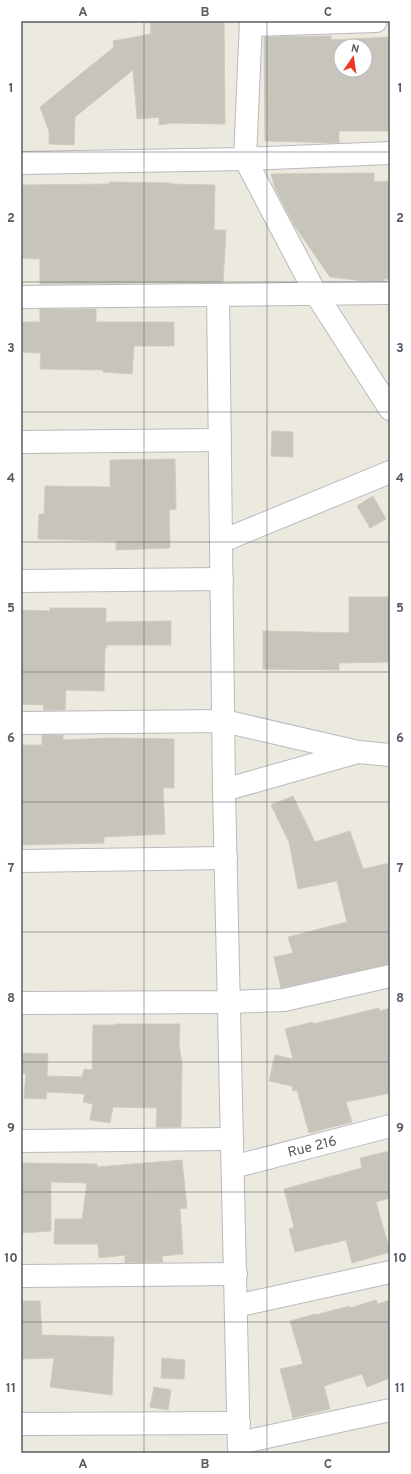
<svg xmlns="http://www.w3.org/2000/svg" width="411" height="1474" font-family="Overpass,sans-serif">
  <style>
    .building { fill: #c7c4bc; stroke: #d1cbbd; fill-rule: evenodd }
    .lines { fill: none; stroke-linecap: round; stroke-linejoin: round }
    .minor-casing { stroke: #b7babf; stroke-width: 24 }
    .minor { stroke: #fff; stroke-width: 22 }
    .grid { fill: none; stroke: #585c61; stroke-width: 1; stroke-opacity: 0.55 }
    .labels { text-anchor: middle; stroke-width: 3.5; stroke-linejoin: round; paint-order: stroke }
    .street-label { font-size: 14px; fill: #585c61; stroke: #fff }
    .neatline { fill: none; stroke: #585c61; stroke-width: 1.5 }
    .grid-label { font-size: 13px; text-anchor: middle; font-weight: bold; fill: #585c61 }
  </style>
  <rect width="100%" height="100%" fill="#eceadf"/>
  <g class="building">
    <polygon points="150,21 224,21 225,124 172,123 159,125 159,117 137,119 133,70 75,117 74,145 49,144 49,131 40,107 114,47 113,41 151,34"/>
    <path d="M331,36V40L390,37V131H339V143L265,141L264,37ZM341,46H365V70H341Z"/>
    <polygon points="374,173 374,182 390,181 390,279 384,279 384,281 365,281 330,277 294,225 275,188 271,174"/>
    <polygon points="109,182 171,183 171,184 215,185 214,230 226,230 223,282 40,284 40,259 21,258 21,185 109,184"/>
    <polygon points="40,309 96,309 96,322 174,322 174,346 134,346 132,374 103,372 103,370 40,369 41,353 21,352 21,322 40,322"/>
    <polygon points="272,431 293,432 293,457 271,456"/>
    <polygon points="175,459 176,509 169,510 170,548 116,550 116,541 38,539 39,514 44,514 45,486 110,487 110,460"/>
    <polygon points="373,496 386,519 370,528 357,506"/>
    <polygon points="349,597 390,597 390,662 339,663 339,670 263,669 263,631 349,633"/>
    <polygon points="50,608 106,608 106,622 171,621 171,645 107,645 107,648 105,648 104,691 66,690 65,710 43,710 44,705 21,704 21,610 50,611"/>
    <polygon points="42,735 63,735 63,740 110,738 174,739 174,788 163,788 165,834 104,837 104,843 21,845 21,745 42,745"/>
    <polygon points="293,796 315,842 350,831 363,869 390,863 390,964 281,988 274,957 293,953 288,937 347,922 337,881 298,889 289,842 271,805"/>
    <polygon points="379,1008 380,1011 390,1008 390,1093 346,1102 352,1122 309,1133 297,1090 293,1091 292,1086 269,1081 275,1055 293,1059 285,1029 313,1022 313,1024"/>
    <polygon points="115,1024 180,1024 179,1045 182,1064 181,1127 156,1127 157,1108 113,1107 110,1123 90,1120 93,1104 83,1102 85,1094 47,1092 46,1099 24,1098 26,1074 21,1073 21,1053 48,1054 47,1076 82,1077 84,1069 92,1070 93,1025 114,1025"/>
    <polygon points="390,1151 390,1198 376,1202 390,1252 352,1263 346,1240 295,1252 289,1229 294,1227 284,1189 362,1168 360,1158"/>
    <polygon points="182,1160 187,1208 180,1209 183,1254 162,1256 163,1262 125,1263 125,1255 99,1258 98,1244 54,1244 55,1219 82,1219 87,1183 51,1182 51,1231 21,1233 21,1163 97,1164 97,1167"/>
    <polygon points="376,1300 378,1304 390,1300 390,1378 367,1387 362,1374 324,1386 330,1409 293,1418 280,1369 303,1364 290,1321 315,1314 315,1315 350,1306 350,1308"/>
    <polygon points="21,1301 40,1301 42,1335 114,1337 112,1395 50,1387 54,1358 21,1359"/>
    <polygon points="162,1358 185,1360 184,1379 161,1378"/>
    <polygon points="154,1387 171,1390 168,1410 150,1407"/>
  </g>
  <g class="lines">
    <g class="minor-casing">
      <g id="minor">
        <polyline points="251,21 245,159 316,294 390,409"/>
        <polyline points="251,25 376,21"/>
        <polyline points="21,163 245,159 390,153"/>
        <polyline points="218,295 224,790 239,1453"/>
        <polyline points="21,297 390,293"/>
        <polyline points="21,442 220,440"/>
        <polyline points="222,541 390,472"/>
        <polyline points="21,581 222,579"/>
        <polyline points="21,723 224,721 358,752"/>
        <polyline points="224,790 358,752 390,755"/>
        <polyline points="21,861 226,858"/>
        <polyline points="21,1003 230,1002 284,1000 390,976"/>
        <polyline points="21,1141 232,1139"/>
        <polyline points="233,1167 390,1126"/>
        <polyline points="21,1276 236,1274"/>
        <polyline points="236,1306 390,1272"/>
        <polyline points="21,1424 239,1423"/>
        <polyline points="239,1443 390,1410"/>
      </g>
    </g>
    <use href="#minor" class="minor"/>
  </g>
  <path class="grid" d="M144,21V1453M267,21V1453M21,152H390M21,282H390M21,412H390M21,542H390M21,672H390M21,802H390M21,932H390M21,1062H390M21,1192H390M21,1322H390"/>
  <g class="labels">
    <g class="street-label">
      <text transform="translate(312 1146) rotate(-14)" y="5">Rue 216</text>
    </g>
  </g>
  <rect width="411" height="1474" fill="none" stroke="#ffffff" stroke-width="44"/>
  <g transform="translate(353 58) rotate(13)"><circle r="19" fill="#ffffff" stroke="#bcbec0"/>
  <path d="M0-3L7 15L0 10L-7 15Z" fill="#f13620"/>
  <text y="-6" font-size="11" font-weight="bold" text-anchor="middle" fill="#585c61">N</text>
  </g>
  <rect x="22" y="22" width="367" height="1430" class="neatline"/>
  <g class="grid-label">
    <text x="83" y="16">A</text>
    <text x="205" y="16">B</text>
    <text x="328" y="16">C</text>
    <text x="11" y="92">1</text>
    <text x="400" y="92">1</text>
    <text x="11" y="222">2</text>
    <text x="400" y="222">2</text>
    <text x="11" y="352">3</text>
    <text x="400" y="352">3</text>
    <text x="11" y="482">4</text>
    <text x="400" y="482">4</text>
    <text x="11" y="612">5</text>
    <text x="400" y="612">5</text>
    <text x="11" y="742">6</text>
    <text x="400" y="742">6</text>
    <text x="11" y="872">7</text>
    <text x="400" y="872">7</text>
    <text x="11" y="1002">8</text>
    <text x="400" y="1002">8</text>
    <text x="11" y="1132">9</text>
    <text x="400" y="1132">9</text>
    <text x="11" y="1262">10</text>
    <text x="400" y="1262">10</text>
    <text x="11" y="1392">11</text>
    <text x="400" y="1392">11</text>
    <text x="83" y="1468">A</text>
    <text x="205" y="1468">B</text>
    <text x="328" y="1468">C</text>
  </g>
</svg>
